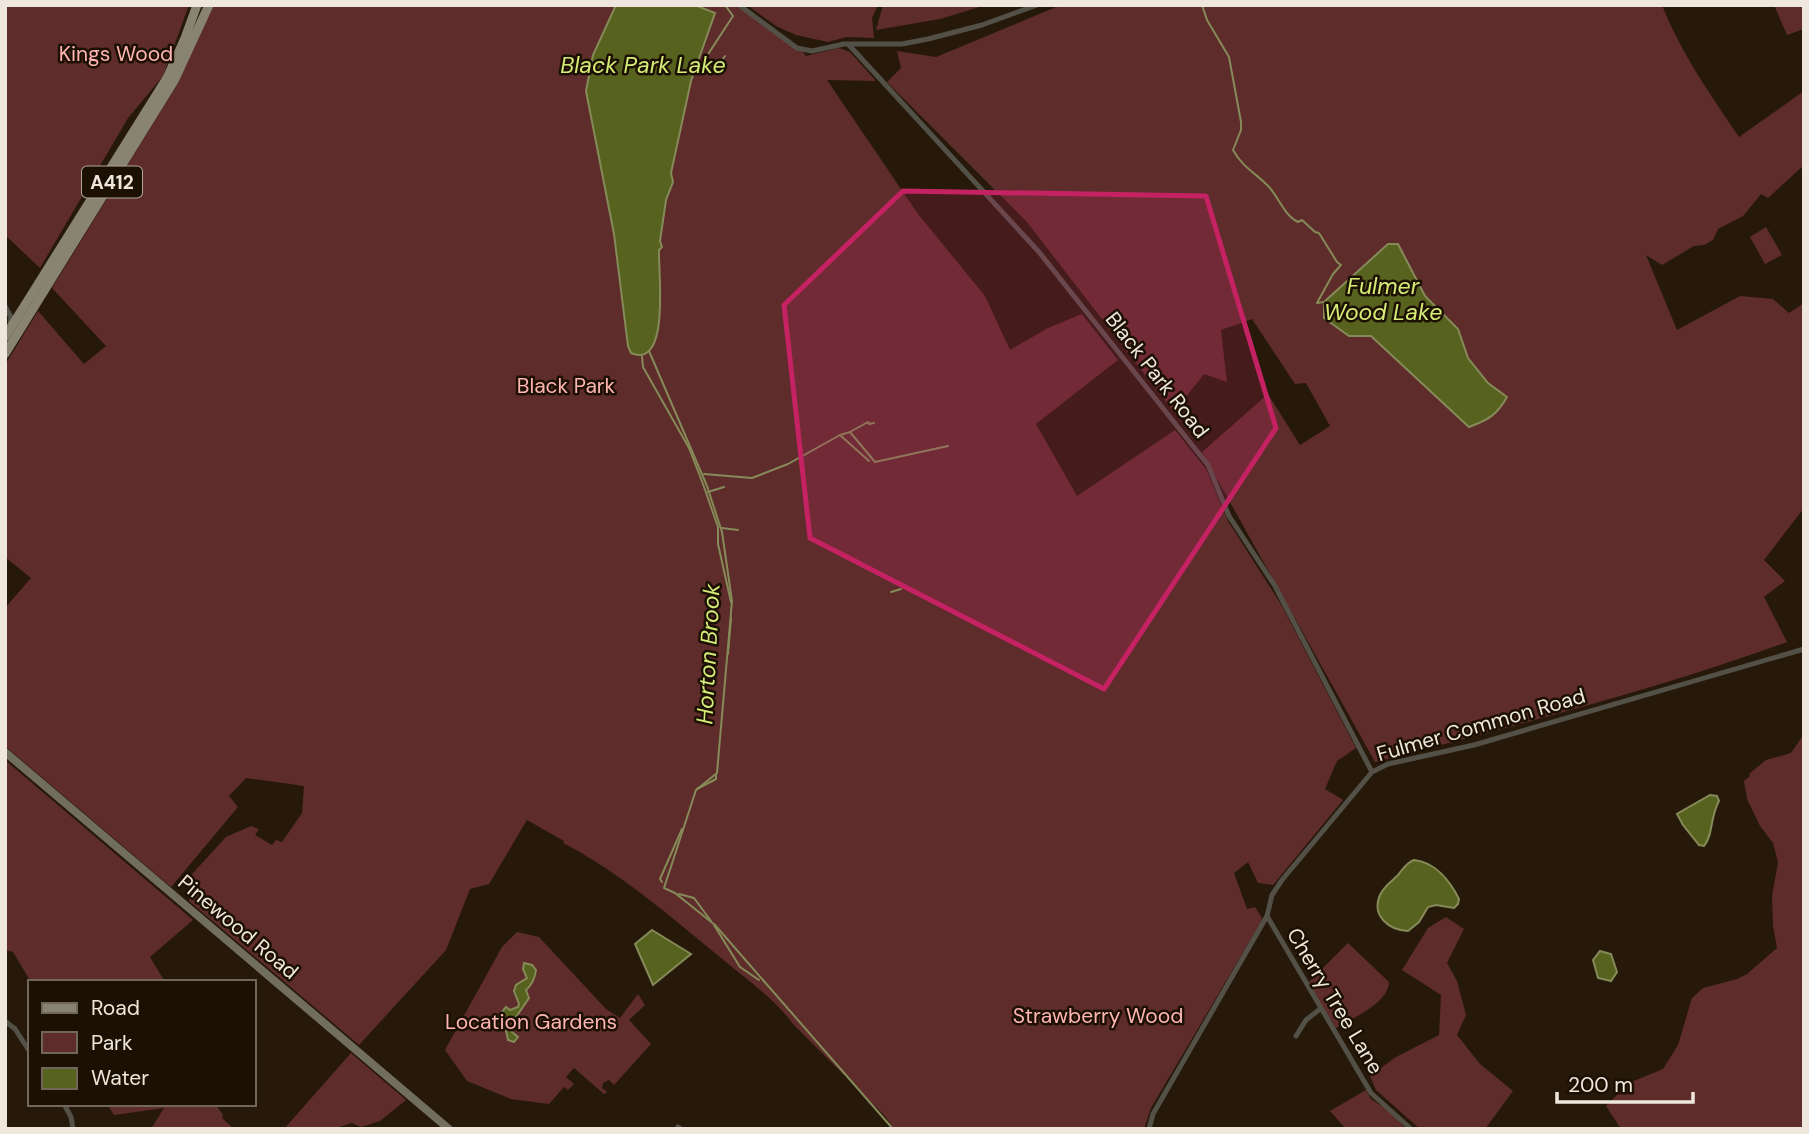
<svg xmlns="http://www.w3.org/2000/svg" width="1809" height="1134" font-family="'DM Sans',sans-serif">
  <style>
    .green { fill: #5e2c2b }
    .water { fill: #57621f; stroke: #858a58; stroke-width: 2 }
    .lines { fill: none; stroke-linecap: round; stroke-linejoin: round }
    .stream { stroke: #858a58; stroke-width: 2 }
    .street { stroke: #535047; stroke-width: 5 }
    .secondary { stroke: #726e5f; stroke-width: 8 }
    .primary { stroke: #898472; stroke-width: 9 }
    .marked { fill: #c42262; fill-opacity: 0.2; stroke: #c42262; stroke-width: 5; stroke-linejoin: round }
    .labels { text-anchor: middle; stroke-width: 5; stroke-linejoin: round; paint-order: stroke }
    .shield { fill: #1c1003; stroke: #b0a69c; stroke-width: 2 }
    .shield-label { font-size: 19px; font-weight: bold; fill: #efe7dd }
    .park-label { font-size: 21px; fill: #ffb5b2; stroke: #1c1003 }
    .street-label { font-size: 21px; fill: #efe7dd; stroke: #1c1003 }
    .water-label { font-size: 23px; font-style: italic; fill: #d5ec77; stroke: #1c1003 }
  </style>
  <rect width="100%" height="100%" fill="#26190a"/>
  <g class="green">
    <polygon points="5,5 189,5 163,76 128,118 40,268 5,235"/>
    <path d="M213,5H739L801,49L806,56L839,48L850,52L876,81L827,80L918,214L985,296L1010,350L1048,328L1082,314L1118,360L1036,424L1077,496L1175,430L1206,469L1228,521L1282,606L1356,748L1337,761L1325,789L1343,800L1273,885L1258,883L1248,862L1234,873L1247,909L1255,907L1262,918L1261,922L1151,1108L1144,1129H894L884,1115L793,1024C774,998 746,979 721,958C671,917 621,873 563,843L564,841L527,820L489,884L470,889L446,950L359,1045L189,901L191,891L183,884L226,837L251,826L259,829L255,835L272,845L276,840L282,842L302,813L304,786L246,778L229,796L238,807L171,887L5,746V608L31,578L5,557V365L38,311L84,364L106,346L52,288L178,83Z"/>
    <polygon points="747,5 878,5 872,18 874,38 847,37 828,42 796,35 776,26"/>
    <polygon points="883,5 986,5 940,19 876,30"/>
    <path d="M1061,5L1089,7L1095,5H1662C1681,53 1710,94 1739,137L1804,91V165L1768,198L1761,194L1743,216L1718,229L1713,240L1704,245L1694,246L1662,265L1646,255L1677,330L1740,296L1773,299L1789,313L1804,303V508L1764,560L1785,581L1764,597L1787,642C1653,691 1513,726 1375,762L1202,452L1268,394L1300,445L1330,426L1306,383L1295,384L1252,319L1221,330L1227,382L1204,374L1174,412L1026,221L887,82L901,68L897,51L936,57Z"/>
    <polygon points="1774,5 1804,5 1804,29 1787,35"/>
    <polygon points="1766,227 1782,255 1765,264 1750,237"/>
    <polygon points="1804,734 1804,1042 1801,1044 1804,1044 1804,1129 1621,1129 1606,1106 1629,1083 1663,1069 1678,1045 1692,998 1703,988 1737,979 1747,974 1777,948 1773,926 1772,896 1778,862 1773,843 1760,826 1747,799 1744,781 1749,777 1750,773 1766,760 1791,753"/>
    <polygon points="5,760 193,920 150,957 165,982 31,982 13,952 5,950"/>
    <polygon points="1446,917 1464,929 1447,963 1457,981 1466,1015 1457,1035 1480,1064 1513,1091 1485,1129 1420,1129 1376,1090 1370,1076 1396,1057 1439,1035 1441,995 1402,970 1428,928"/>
    <polygon points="517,932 539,937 606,1009 620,1018 638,994 645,1005 629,1020 651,1044 614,1085 609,1080 603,1083 602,1088 607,1092 604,1094 574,1068 566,1077 574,1084 568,1090 564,1087 549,1104 511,1099 467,1081 445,1050 502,947"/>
    <path d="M1348,943L1389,982C1388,1004 1352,1018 1336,1028L1308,983Z"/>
    <polygon points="351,1053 406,1100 380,1121 361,1127 352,1123 333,1129 284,1129"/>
    <polygon points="1366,1090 1371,1099 1389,1111 1406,1129 1346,1129 1330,1111"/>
    <polygon points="107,1104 215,1104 223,1115 222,1118 234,1129 151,1129 164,1108 114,1115"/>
  </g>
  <g class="water">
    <path d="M616,5H695L715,13L691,81L671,173L673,182L666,200L660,241L662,247L659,250C658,270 671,370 631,353L628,346L614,234L586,91L593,55Z"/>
    <path d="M1388,244H1398L1425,296L1458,329L1468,358L1488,383L1507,397C1497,415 1488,420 1469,427L1371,336H1349L1324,318V302Z"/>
    <path d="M1710,795L1717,796L1719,801C1710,817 1713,836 1704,846L1699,845L1683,825L1677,814Z"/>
    <path d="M1414,860C1435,862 1450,881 1459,899L1458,904L1454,908L1436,905L1428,907L1419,922L1408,931C1389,930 1371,916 1380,895C1384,886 1391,882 1398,875C1404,868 1406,863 1414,860Z"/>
    <polygon points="652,930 691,954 653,985 635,944"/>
    <polygon points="1600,951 1611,954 1617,972 1611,981 1598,978 1593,960"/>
    <path d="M524,963L532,965L536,970C535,978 533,984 526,990L529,998L516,1017L507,1020V1028L518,1037L514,1042L508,1040L502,1012L506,1007L510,1010L518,1007L519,1004L514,991L516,985L527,978L523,969Z"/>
  </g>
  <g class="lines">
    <g class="stream">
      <path d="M1202,5L1207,20L1229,57L1241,122V130L1233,150C1243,168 1256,173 1269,187C1279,198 1285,216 1298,222L1302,220L1315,232L1319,233L1337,262L1341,265L1333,274L1317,303L1324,302"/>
      <polyline points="696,67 717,67 725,56"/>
      <polyline points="695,70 699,68 733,16 725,5"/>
      <polyline points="649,351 707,486 722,532 732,601 717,773 696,790 664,888 675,893 715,925 893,1129"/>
      <polyline points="642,356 643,367 689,448 703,484 718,527 718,544 731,602"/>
      <polyline points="850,432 875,462 948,446"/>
      <polyline points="840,435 869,461"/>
      <polyline points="704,474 752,478 788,464 840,435 850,432 868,422 869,424 874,423"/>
      <polyline points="708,492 724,487"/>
      <polyline points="722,528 738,530"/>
      <polyline points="891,592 901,589"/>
      <polyline points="728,654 731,618"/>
      <polyline points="697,789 716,779 716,775"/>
      <polyline points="662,882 660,879 682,829"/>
      <polyline points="679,894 694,898 711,921"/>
      <polyline points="714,925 740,967 759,980"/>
    </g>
    <g class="street">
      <polyline points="739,5 797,48 812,51 844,44 902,44 928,39 982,25 1037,5"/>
      <polyline points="849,45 1039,252 1208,465 1229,516 1275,586 1372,772"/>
      <polyline points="5,306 11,317 10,326"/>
      <polyline points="1267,916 1371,1093 1411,1129"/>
      <polyline points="5,1021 15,1029 30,1052"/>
      <polyline points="1296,1036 1306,1020 1320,1009"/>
      <polyline points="64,1104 71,1117 73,1129"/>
      <polyline points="678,1127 681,1129"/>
      <polyline points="1149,1129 1153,1114 1267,916 1272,895 1282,880 1372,772 1388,764 1474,745 1804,649"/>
    </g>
    <polyline class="secondary" points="5,752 449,1129"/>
    <g class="primary">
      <polyline points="5,337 167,78 185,38 197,5"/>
      <polyline points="5,354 174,81 209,5"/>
    </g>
  </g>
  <path class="marked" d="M903,191L1206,196L1276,428L1104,689L810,538L784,305Z"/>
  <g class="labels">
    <rect class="shield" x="82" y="166.5" width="60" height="31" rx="5"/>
    <g class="shield-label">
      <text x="112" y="189">A412</text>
    </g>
    <g class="park-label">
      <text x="116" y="61">Kings Wood</text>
      <text x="566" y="393">Black Park</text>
      <text x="1098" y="1023">Strawberry Wood</text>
      <text x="531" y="1029">Location Gardens</text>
    </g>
    <g class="street-label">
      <text transform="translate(1157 375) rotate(52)" y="7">Black Park Road</text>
      <text transform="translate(1481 725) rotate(-16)" y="7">Fulmer Common Road</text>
      <text transform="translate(238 927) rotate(40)" y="7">Pinewood Road</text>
      <text transform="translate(1335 1001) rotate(59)" y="7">Cherry Tree Lane</text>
    </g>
    <g class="water-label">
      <text x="643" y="73">Black Park Lake</text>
      <text x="1383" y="294">Fulmer<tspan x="1383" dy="26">Wood Lake</tspan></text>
      <text transform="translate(708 654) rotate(-87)" y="8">Horton Brook</text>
    </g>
  </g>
  <rect width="1809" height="1134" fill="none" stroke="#efe7dd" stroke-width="14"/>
  <rect x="28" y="980" width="228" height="126" fill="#1c1003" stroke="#70665a" stroke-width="2"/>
  <rect x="42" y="1003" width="35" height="10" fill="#898472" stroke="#70665a" stroke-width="2"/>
  <text x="91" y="1015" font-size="21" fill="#efe7dd">Road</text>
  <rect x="42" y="1032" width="35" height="21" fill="#5e2c2b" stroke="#70665a" stroke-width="2"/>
  <text x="91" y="1050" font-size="21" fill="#efe7dd">Park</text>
  <rect x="42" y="1068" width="35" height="21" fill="#57621f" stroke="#70665a" stroke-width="2"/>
  <text x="91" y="1085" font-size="21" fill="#efe7dd">Water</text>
  <path d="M1557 1092v10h136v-10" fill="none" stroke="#efe7dd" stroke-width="3.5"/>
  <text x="1568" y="1092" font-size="21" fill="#efe7dd" stroke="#1c1003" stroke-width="5" paint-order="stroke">200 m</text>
</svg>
